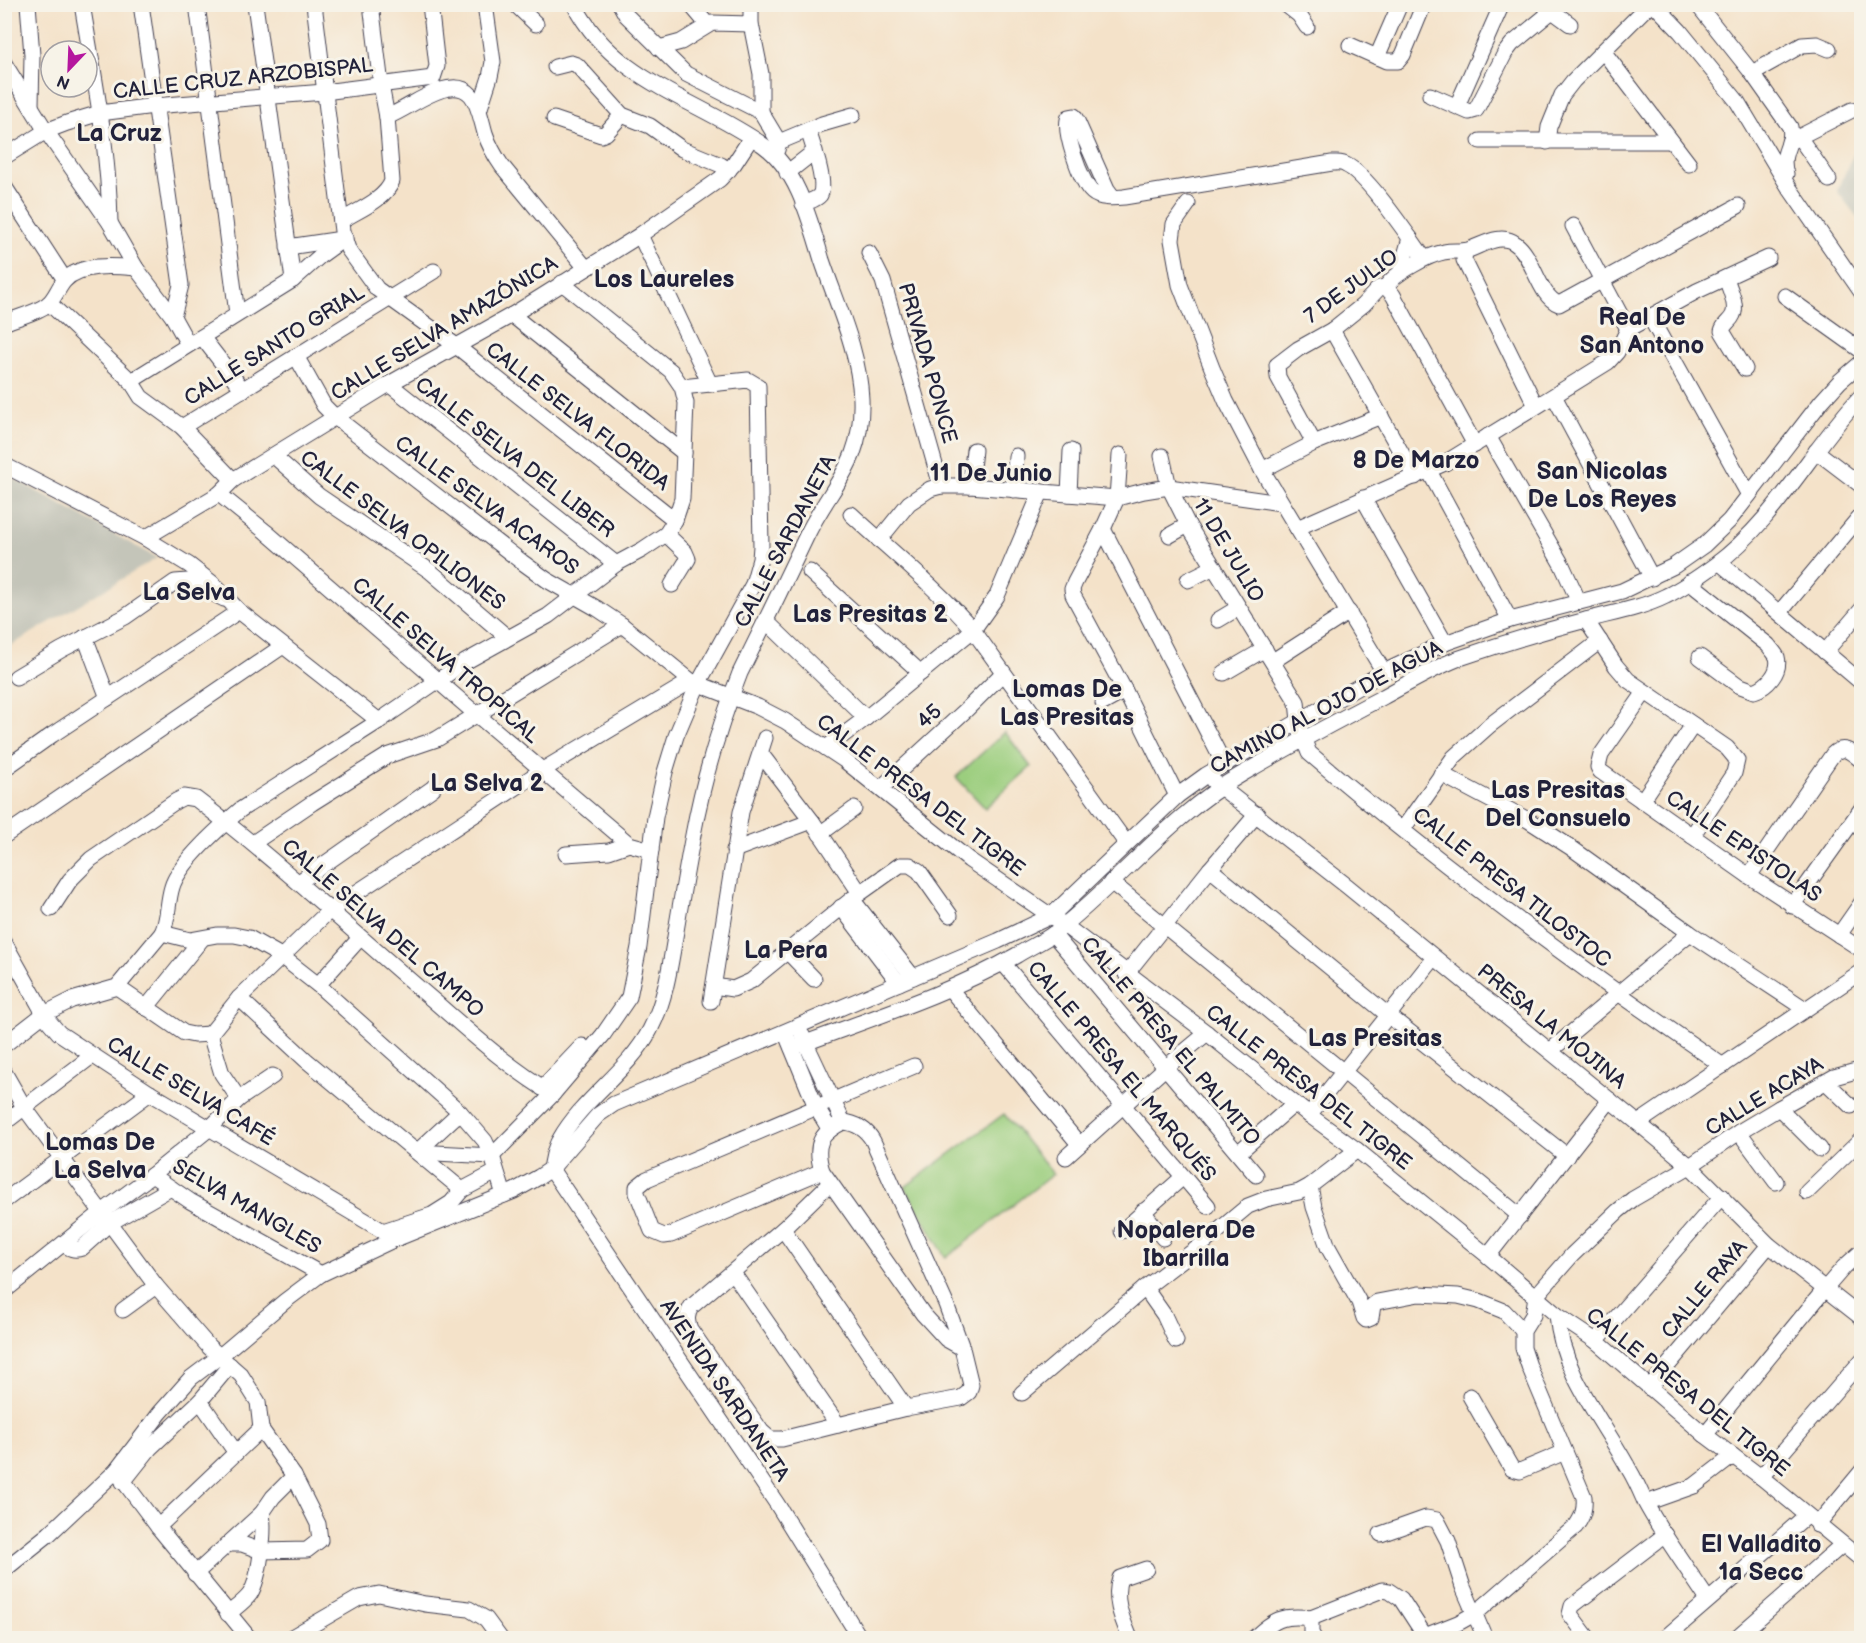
<svg xmlns="http://www.w3.org/2000/svg" width="1866" height="1643" font-family="'Balsamiq Sans',sans-serif">
  <style>
    .industrial { fill: #c4c5b9 }
    .green { fill: #9bce7e; stroke: #5e785c; stroke-width: 1.5 }
    .lines { fill: none; stroke-linecap: round; stroke-linejoin: round }
    .minor-casing { stroke: #423f50; stroke-width: 17 }
    .minor { stroke: #fff; stroke-width: 15 }
    .labels { text-anchor: middle; stroke-width: 6; stroke-linejoin: round; paint-order: stroke }
    .street-label { font-size: 21px; fill: #22223b; stroke: #f7f3e8 }
    .quarter-label { font-size: 24px; font-weight: bold; fill: #22223b; stroke: #f7f3e8 }
  </style>
  <rect width="100%" height="100%" fill="#f7f3e8"/>
  <filter id="ink" filterUnits="userSpaceOnUse"><feTurbulence type="fractalNoise" baseFrequency=".0167" numOctaves="2"/><feDisplacementMap in="SourceGraphic" scale="12" xChannelSelector="R" yChannelSelector="G"/><feConvolveMatrix kernelMatrix="1 2 1 2 8 2 1 2 1" color-interpolation-filters="sRGB"/></filter>
  <filter id="wash" filterUnits="userSpaceOnUse"><feTurbulence type="fractalNoise" baseFrequency=".008" numOctaves="4" result="noise"/><feDisplacementMap in="SourceGraphic" scale="24" xChannelSelector="R" yChannelSelector="G"/><feGaussianBlur stdDeviation="1.35" result="paint"/><feColorMatrix in="noise" values="0 0 0 0 0 0 0 0 0 0 0 0 0 0 0 0 0 1.4 0 .05"/><feComposite in="paint" operator="in"/></filter>
  <g filter="url(#wash)">
    <rect width="100%" height="100%" fill="#f4e2c9"/>
    <g class="industrial">
      <polygon points="1861,137 1861,222 1837,191"/>
      <polygon points="4,473 157,558 5,649 4,649"/>
    </g>
    <g class="green">
      <polygon points="1005,732 1031,767 985,808 956,777"/>
      <polygon points="1004,1114 1053,1174 946,1258 905,1187"/>
    </g>
  </g>
  <g filter="url(#ink)">
    <g class="lines">
      <g class="minor-casing">
        <g id="minor">
          <polyline points="28,4 32,55 31,105"/>
          <path d="M82,4C94,77 109,150 110,223"/>
          <polyline points="141,4 181,285 173,317"/>
          <polyline points="197,4 237,314"/>
          <polyline points="255,4 293,280"/>
          <polyline points="314,4 342,231 348,249 377,289 455,345 675,520"/>
          <polyline points="515,4 536,24"/>
          <polyline points="620,4 626,15 686,74 761,112 779,142"/>
          <polyline points="690,4 707,24"/>
          <polyline points="751,4 751,24 761,74 761,112"/>
          <polyline points="1285,4 1299,15 1307,27"/>
          <polyline points="1654,4 1680,31 1737,101 1788,186 1862,293"/>
          <path d="M1697,4L1752,73L1790,127C1794,146 1779,151 1786,174"/>
          <polyline points="1544,5 1570,24"/>
          <polyline points="1350,45 1386,61 1398,61 1403,55 1424,4"/>
          <polyline points="659,48 681,42 712,23 751,24"/>
          <polyline points="1603,51 1689,164"/>
          <polyline points="1377,57 1400,4"/>
          <polyline points="4,63 46,131 110,223 136,268 173,317 188,344"/>
          <polyline points="555,67 571,63 577,65 622,115 650,126 682,149 721,165 729,170"/>
          <polyline points="1752,73 1802,45 1817,44 1829,49"/>
          <polyline points="1430,95 1469,112 1476,110 1505,53 1512,44 1552,11"/>
          <polyline points="1457,106 1502,4"/>
          <polyline points="480,108 490,77 493,62 485,4"/>
          <path d="M387,117C406,109 422,96 441,90C476,79 478,109 485,133C489,145 495,156 502,166L586,268"/>
          <polyline points="554,119 601,135 606,133 622,115"/>
          <polyline points="1799,137 1829,180"/>
          <polyline points="1480,141 1671,141"/>
          <polyline points="1547,142 1549,127 1562,95 1573,81 1650,4"/>
          <polyline points="1789,142 1852,110"/>
          <polyline points="777,150 779,142 822,124 853,115"/>
          <polyline points="4,157 46,131 67,123 100,113 154,106 324,92 433,78 437,66 430,4"/>
          <polyline points="787,173 815,151"/>
          <polyline points="4,186 65,280"/>
          <path d="M1113,197L1107,189L1077,121L1074,116L1069,117C1062,128 1081,183 1092,192C1100,199 1113,198 1124,197L1332,163C1337,163 1342,162 1346,165C1367,174 1409,237 1424,258"/>
          <path d="M803,204C809,201 816,200 820,195C827,182 812,144 808,130"/>
          <polyline points="1188,204 1174,224 1172,240 1180,285 1212,368 1226,401 1262,470 1384,672"/>
          <path d="M341,221C358,210 385,200 392,181L387,117L381,85L371,4"/>
          <polyline points="1573,226 1628,329"/>
          <polyline points="640,235 710,384"/>
          <polyline points="288,247 342,239"/>
          <polyline points="1465,251 1464,260 1536,406"/>
          <polyline points="869,253 883,281 941,486"/>
          <polyline points="1400,273 1410,238"/>
          <path d="M1726,278C1729,288 1738,305 1733,315C1730,322 1724,323 1722,331L1745,369"/>
          <polyline points="1386,287 1393,295 1475,445"/>
          <polyline points="1785,296 1862,351"/>
          <polyline points="49,303 131,381 141,397 182,427 233,480"/>
          <polyline points="512,315 684,453"/>
          <polyline points="1650,317 1749,495"/>
          <path d="M4,323C19,316 35,314 48,304C55,298 58,288 64,281C80,263 114,266 136,268"/>
          <polyline points="1332,330 1415,477"/>
          <polyline points="202,337 243,390"/>
          <polyline points="296,356 324,406 335,417 522,562 547,580 598,609 622,625 691,681 758,707 785,721 844,760 969,860 1064,925 1207,1033 1309,1115 1357,1150 1488,1256 1557,1315 1596,1341 1705,1435 1761,1477 1862,1560"/>
          <polyline points="131,381 293,280 320,256 345,238"/>
          <polyline points="389,384 616,564"/>
          <polyline points="1554,396 1652,578"/>
          <polyline points="182,427 434,271"/>
          <polyline points="1488,436 1562,565 1579,602"/>
          <path d="M1314,443L1278,377L1277,365L1298,349L1332,330L1363,305L1379,288L1386,287C1394,273 1429,255 1444,252C1452,250 1460,252 1468,250C1483,245 1501,232 1516,244C1534,257 1538,296 1559,304L1738,206"/>
          <polyline points="1816,451 1862,486"/>
          <polyline points="1120,455 1117,498 1103,529 1075,582 1072,589 1073,595 1125,691 1177,796"/>
          <polyline points="274,456 319,496 430,571 507,637"/>
          <path d="M1162,456L1169,487L1188,525L1297,702L1300,730L1309,753C1441,866 1580,968 1723,1066"/>
          <polyline points="4,465 145,538 189,565 212,583 239,611 379,721"/>
          <polyline points="1262,470 1314,443 1381,416"/>
          <polyline points="1429,471 1510,620"/>
          <polyline points="970,486 974,450"/>
          <polyline points="1014,490 1016,456"/>
          <polyline points="219,494 266,532 476,714 629,844 651,850"/>
          <polyline points="1069,494 1071,451"/>
          <polyline points="1363,498 1445,643"/>
          <path d="M851,514C892,552 936,587 973,630L1126,843"/>
          <polyline points="1297,528 1445,463 1608,362 1617,352 1628,329 1697,291 1768,258"/>
          <polyline points="1103,529 1224,764"/>
          <polyline points="666,534 685,552 688,559 672,585"/>
          <polyline points="1170,535 1188,525"/>
          <polyline points="145,538 219,494 233,480 389,384 512,315 640,235 720,179 734,164 751,138"/>
          <polyline points="879,540 909,503 930,489 941,486 970,486 1117,498 1144,491 1169,487 1281,503"/>
          <polyline points="1719,562 1862,683"/>
          <polyline points="810,572 921,673"/>
          <polyline points="1188,580 1214,567"/>
          <path d="M1689,582L1768,645C1771,649 1775,653 1777,657C1781,672 1767,687 1754,691L1738,685L1700,657"/>
          <polyline points="1780,612 1862,514"/>
          <polyline points="1218,620 1238,608"/>
          <polyline points="1586,620 1616,666 1628,680 1727,748 1737,760 1734,773 1692,836"/>
          <polyline points="766,621 866,718"/>
          <polyline points="85,637 108,698"/>
          <polyline points="1825,652 1862,609"/>
          <polyline points="1273,661 1349,612"/>
          <polyline points="1224,673 1265,649"/>
          <polyline points="16,677 61,650 125,617 175,582 188,581 224,599"/>
          <polyline points="1645,692 1601,755 1598,767 1600,771 1749,876 1862,950"/>
          <polyline points="1103,703 1125,691"/>
          <polyline points="826,748 866,718 973,630 997,596 1041,492"/>
          <polyline points="761,754 812,821 860,893"/>
          <polyline points="4,769 52,735 239,611"/>
          <polyline points="1441,774 1528,820 1570,847 1690,933 1805,1009"/>
          <polyline points="1213,781 1347,886 1638,1123 1690,1166 1769,1245 1862,1318"/>
          <polyline points="881,788 967,709 1003,673"/>
          <polyline points="1642,801 1693,725"/>
          <polyline points="1403,829 1454,757 1490,725 1600,641"/>
          <polyline points="820,834 854,809"/>
          <polyline points="4,836 283,646"/>
          <polyline points="253,843 312,803 387,756 437,739 622,625"/>
          <polyline points="734,850 812,821"/>
          <polyline points="566,854 609,851 629,844"/>
          <polyline points="1210,869 1388,1015 1567,1156"/>
          <path d="M1749,876L1833,754C1844,744 1852,753 1862,761"/>
          <polyline points="299,882 433,788"/>
          <polyline points="1111,882 1520,1216"/>
          <polyline points="852,899 913,977"/>
          <polyline points="1792,906 1862,808"/>
          <polyline points="841,907 899,983"/>
          <path d="M51,909L70,880L91,859L176,801L184,797L196,799C279,862 354,933 434,1001C472,1034 509,1068 553,1094"/>
          <path d="M162,933C169,918 167,903 172,887C179,863 220,827 240,810L379,721L465,662L548,616L616,564L642,550L666,534L675,520L682,499L686,403L682,387L671,371L562,283"/>
          <polyline points="1053,934 1256,1175"/>
          <polyline points="1839,935 1862,902"/>
          <polyline points="4,942 47,1019 59,1033 150,1093 383,1231 393,1240"/>
          <polyline points="787,951 814,979"/>
          <polyline points="1003,963 1208,1206"/>
          <polyline points="1126,974 1210,869 1257,814"/>
          <polyline points="318,985 360,938"/>
          <polyline points="714,986 733,989 751,981 852,899 900,865 910,865 919,871 950,915"/>
          <polyline points="117,987 184,1033 194,1035 210,1034"/>
          <polyline points="950,989 1079,1144"/>
          <polyline points="239,998 306,1060 462,1190"/>
          <polyline points="711,1001 741,812 765,738"/>
          <polyline points="146,1008 201,940"/>
          <polyline points="210,1034 239,998 330,910 541,771 691,681"/>
          <polyline points="210,1034 222,1074 239,1099"/>
          <polyline points="802,1035 843,1122"/>
          <polyline points="788,1039 816,1107 830,1130"/>
          <polyline points="4,1045 44,1014 72,1000 117,987 162,933 190,940 217,935 234,935 249,938 281,956 318,985 460,1112 485,1141 492,1156 504,1195"/>
          <path d="M792,1048C868,1019 947,995 1017,955C1030,947 1044,941 1056,932C1121,881 1170,815 1242,774C1288,747 1335,722 1383,697C1407,684 1432,669 1457,659C1500,644 1543,631 1586,620C1613,613 1642,608 1666,596C1683,588 1700,576 1715,565C1776,520 1811,449 1862,395"/>
          <polyline points="1550,1051 1690,933"/>
          <polyline points="4,1072 24,1107 156,1286 209,1347 241,1375 258,1402 261,1429 294,1476 273,1497 262,1513 195,1574"/>
          <polyline points="1826,1082 1851,1106"/>
          <polyline points="542,1088 582,1046"/>
          <polyline points="1779,1108 1820,1149"/>
          <polyline points="1309,1115 1434,958"/>
          <polyline points="4,1123 92,1056"/>
          <polyline points="1638,1123 1862,971"/>
          <polyline points="1739,1132 1776,1182"/>
          <polyline points="417,1152 492,1156 553,1094 603,1035 629,997 639,947 655,817 665,772 676,736 698,684 753,584 760,559 761,546 758,386 748,380 682,387"/>
          <polyline points="417,1152 460,1112"/>
          <polyline points="1238,1153 1294,1104"/>
          <polyline points="1066,1157 1165,1068 1207,1033"/>
          <path d="M551,1169C553,1159 554,1148 560,1139C583,1098 628,1072 650,1030C664,1003 669,973 674,943C680,907 686,871 693,835C703,781 720,724 740,673C763,627 785,581 807,535C833,482 863,464 861,399C859,350 837,305 822,260C810,221 798,170 763,145C696,98 614,82 574,4"/>
          <polyline points="551,1169 777,1504 860,1638"/>
          <polyline points="822,1171 671,1235 664,1236 652,1231 637,1193 637,1187 647,1179 914,1066"/>
          <polyline points="152,1175 190,1201 321,1274"/>
          <path d="M830,1183L783,1229L691,1307C687,1315 686,1320 690,1329L762,1432L770,1439H782L906,1408L961,1398L969,1392L971,1385L962,1348L946,1304L873,1141C867,1130 856,1123 843,1122C820,1133 814,1145 822,1171L923,1314L946,1339L962,1348"/>
          <polyline points="1310,1186 1314,1207 1328,1247 1359,1302 1364,1318 1366,1320 1371,1318 1373,1305 1377,1302 1419,1294 1458,1296 1479,1301 1504,1311 1523,1331"/>
          <polyline points="1807,1192 1862,1139"/>
          <polyline points="4,1201 150,1093"/>
          <polyline points="1143,1211 1163,1238"/>
          <polyline points="783,1229 906,1408"/>
          <polyline points="383,1231 432,1215 451,1203 462,1190 496,1172"/>
          <polyline points="1122,1231 1183,1177"/>
          <path d="M63,1244C69,1248 74,1251 82,1248L110,1223L171,1188"/>
          <polyline points="1488,1256 1610,1100"/>
          <polyline points="733,1273 838,1425"/>
          <polyline points="1145,1288 1164,1315 1176,1341"/>
          <polyline points="7,1289 102,1212 152,1175 210,1128 239,1099 273,1076"/>
          <polyline points="123,1310 156,1286"/>
          <path d="M1557,1315C1562,1375 1603,1420 1630,1471C1636,1481 1641,1493 1646,1504C1664,1537 1687,1568 1708,1600"/>
          <polyline points="1596,1341 1722,1196"/>
          <polyline points="1649,1388 1769,1245"/>
          <polyline points="1022,1393 1145,1288 1200,1246 1248,1206 1266,1199 1299,1192 1310,1186 1357,1150"/>
          <polyline points="1470,1396 1512,1469 1520,1471 1565,1452"/>
          <polyline points="200,1401 236,1453"/>
          <polyline points="1705,1435 1825,1289 1844,1267 1862,1251"/>
          <polyline points="116,1471 158,1527 249,1638"/>
          <polyline points="1761,1477 1862,1360"/>
          <polyline points="123,1482 150,1448 200,1401 230,1365"/>
          <polyline points="1646,1503 1694,1486 1733,1456"/>
          <polyline points="1817,1525 1862,1471"/>
          <polyline points="158,1527 261,1429"/>
          <polyline points="1381,1534 1426,1518 1437,1520 1448,1541 1463,1587 1485,1638"/>
          <polyline points="230,1544 242,1544 261,1551 307,1550 320,1540 318,1524 294,1476"/>
          <polyline points="4,1570 49,1534 116,1471 160,1413 191,1378 220,1356 285,1301 321,1274 393,1240 514,1191 539,1177 551,1169 598,1115 614,1104 998,941 1051,916 1177,796 1206,775 1384,672 1445,643 1510,620 1622,591 1674,566 1704,545 1729,521 1821,402 1840,381 1862,362"/>
          <path d="M228,1614C235,1608 244,1602 250,1594C260,1578 265,1532 262,1513"/>
          <polyline points="290,1638 359,1598 379,1594 425,1604 469,1609 486,1619 500,1638"/>
          <path d="M1130,1638C1122,1619 1113,1599 1120,1578L1146,1569"/>
          <path d="M1254,1638C1274,1620 1282,1614 1311,1618"/>
          <polyline points="1314,1638 1311,1633 1311,1618 1382,1590 1389,1591 1401,1599 1425,1636"/>
          <path d="M1420,1638L1458,1623L1476,1613L1576,1526C1583,1516 1585,1509 1584,1497L1529,1366L1523,1348V1331L1533,1315L1536,1296L1572,1255L1618,1211L1633,1199L1690,1166L1739,1132L1779,1108L1834,1077L1856,1071L1862,1072"/>
          <polyline points="1588,1638 1570,1614 1572,1606 1665,1535"/>
          <polyline points="1665,1638 1806,1516"/>
          <polyline points="1736,1638 1842,1545"/>
        </g>
      </g>
      <use href="#minor" class="minor"/>
    </g>
  </g>
  <g class="labels">
    <g class="street-label">
      <text transform="translate(243 78) rotate(-6)" y="7">CALLE CRUZ ARZOBISPAL</text>
      <text transform="translate(1351 286) rotate(-36)" y="7">7 DE JULIO</text>
      <text transform="translate(444 328) rotate(-31)" y="7">CALLE SELVA AMAZÓNICA</text>
      <text transform="translate(274 345) rotate(-32)" y="7">CALLE SANTO GRIAL</text>
      <text transform="translate(928 363) rotate(74)" y="7">PRIVADA PONCE</text>
      <text transform="translate(578 416) rotate(38)" y="7">CALLE SELVA FLORIDA</text>
      <text transform="translate(515 457) rotate(38)" y="7">CALLE SELVA DEL LIBER</text>
      <text transform="translate(487 505) rotate(36)" y="7">CALLE SELVA ACAROS</text>
      <text transform="translate(403 530) rotate(37)" y="7">CALLE SELVA OPILIONES</text>
      <text transform="translate(785 541) rotate(-62)" y="7">CALLE SARDANETA</text>
      <text transform="translate(1229 550) rotate(59)" y="7">11 DE JULIO</text>
      <text transform="translate(446 660) rotate(41)" y="7">CALLE SELVA TROPICAL</text>
      <text transform="translate(1326 707) rotate(-28)" y="7">CAMINO AL OJO DE AGUA</text>
      <text transform="translate(929 716) rotate(-42)" y="7">45</text>
      <text transform="translate(921 795) rotate(37)" y="7">CALLE PRESA DEL TIGRE</text>
      <text transform="translate(1744 846) rotate(34)" y="7">CALLE EPISTOLAS</text>
      <text transform="translate(1512 887) rotate(38)" y="7">CALLE PRESA TILOSTOC</text>
      <text transform="translate(383 928) rotate(41)" y="7">CALLE SELVA DEL CAMPO</text>
      <text transform="translate(1552 1026) rotate(39)" y="7">PRESA LA MOJINA</text>
      <text transform="translate(1171 1041) rotate(50)" y="7">CALLE PRESA EL PALMITO</text>
      <text transform="translate(1122 1071) rotate(50)" y="7">CALLE PRESA EL MARQUÉS</text>
      <text transform="translate(1309 1087) rotate(38)" y="7">CALLE PRESA DEL TIGRE</text>
      <text transform="translate(191 1091) rotate(31)" y="7">CALLE SELVA CAFÉ</text>
      <text transform="translate(1764 1096) rotate(-31)" y="7">CALLE ACAYA</text>
      <text transform="translate(247 1206) rotate(30)" y="7">SELVA MANGLES</text>
      <text transform="translate(1704 1289) rotate(-50)" y="7">CALLE RAYA</text>
      <text transform="translate(725 1390) rotate(56)" y="7">AVENIDA SARDANETA</text>
      <text transform="translate(1688 1392) rotate(39)" y="7">CALLE PRESA DEL TIGRE</text>
    </g>
    <g class="quarter-label">
      <text x="119" y="141">La Cruz</text>
      <text x="664" y="287">Los Laureles</text>
      <text x="1642" y="325">Real De<tspan x="1642" dy="28">San Antono</tspan></text>
      <text x="1416" y="468">8 De Marzo</text>
      <text x="1602" y="479">San Nicolas<tspan x="1602" dy="28">De Los Reyes</tspan></text>
      <text x="991" y="481">11 De Junio</text>
      <text x="189" y="600">La Selva</text>
      <text x="870" y="622">Las Presitas 2</text>
      <text x="1067" y="697">Lomas De<tspan x="1067" dy="28">Las Presitas</tspan></text>
      <text x="487" y="791">La Selva 2</text>
      <text x="1558" y="798">Las Presitas<tspan x="1558" dy="28">Del Consuelo</tspan></text>
      <text x="786" y="958">La Pera</text>
      <text x="1375" y="1046">Las Presitas</text>
      <text x="100" y="1150">Lomas De<tspan x="100" dy="28">La Selva</tspan></text>
      <text x="1186" y="1238">Nopalera De<tspan x="1186" dy="28">Ibarrilla</tspan></text>
      <text x="1761" y="1552">El Valladito<tspan x="1761" dy="28">1a Secc</tspan></text>
    </g>
  </g>
  <rect width="1866" height="1643" fill="none" stroke="#f7f3e8" stroke-width="24"/>
  <g transform="translate(69 69) rotate(203)"><circle r="28" fill="#f7f3e8" stroke="#a29fa3" stroke-width="1.5"/>
  <path d="M0-4.5L10 22L0 15L-10 22Z" fill="#b5179e"/>
  <text y="-9" font-size="16" font-weight="bold" text-anchor="middle" fill="#22223b">N</text>
  </g>
</svg>
